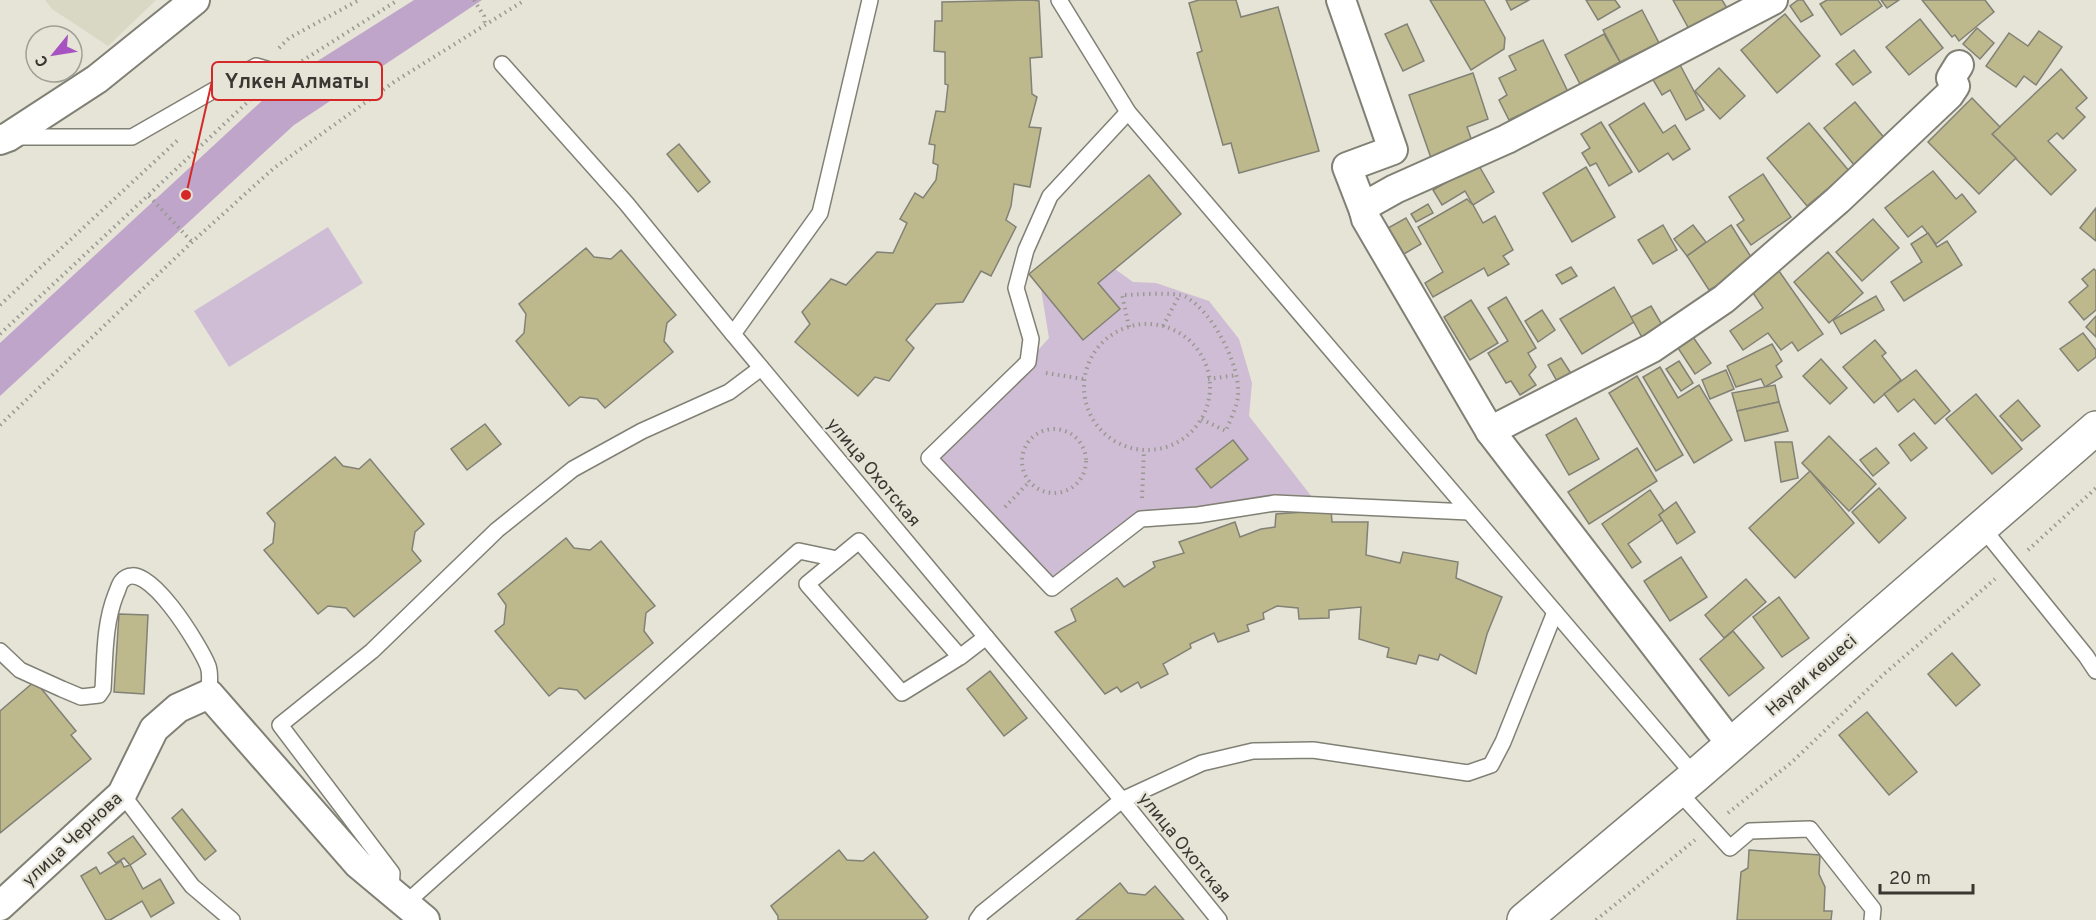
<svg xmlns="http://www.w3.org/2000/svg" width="2096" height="920" font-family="Overpass,sans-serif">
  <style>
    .built { fill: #d9d8c4 }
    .green { fill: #cfbdd5 }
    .water { fill: #c0a5ca }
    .building { fill: #bdb98c; stroke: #828176; stroke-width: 1.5 }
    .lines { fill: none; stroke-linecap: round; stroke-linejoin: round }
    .service-casing { stroke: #818075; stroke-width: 18 }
    .minor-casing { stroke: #818075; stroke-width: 32 }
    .tertiary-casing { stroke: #818075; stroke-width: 36 }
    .path { stroke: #9a9990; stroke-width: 4; stroke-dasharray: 1.5 4.5; stroke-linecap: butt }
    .service { stroke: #fff; stroke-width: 15 }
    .minor { stroke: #fff; stroke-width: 28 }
    .tertiary { stroke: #fff; stroke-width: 33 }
    .labels { text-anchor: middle; stroke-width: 4.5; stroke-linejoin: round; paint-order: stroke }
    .street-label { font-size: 18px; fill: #383732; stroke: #e5e4d7 }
    .leader { fill: none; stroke: #d62828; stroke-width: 2 }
    .callout-dot { fill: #d62828; stroke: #e5e4d7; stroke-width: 2 }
    .callout { fill: #e5e4d7; stroke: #d62828; stroke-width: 2 }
    .callout-label { font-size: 20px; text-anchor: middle; font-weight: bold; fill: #383732 }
  </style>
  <rect width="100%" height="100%" fill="#e5e4d7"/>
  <polygon class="built" points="45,0 156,0 108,46 52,9"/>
  <g class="green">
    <polygon points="328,227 363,283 229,367 194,311"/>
    <polygon points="1115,269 1133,282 1156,283 1209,301 1239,339 1252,383 1249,416 1319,506 1142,519 1052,588 929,458 1021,369 1049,338 1041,289 1084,340 1120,309 1098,283"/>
  </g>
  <polygon class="water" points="414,0 482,0 294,125 0,396 0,343 278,86"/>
  <g class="building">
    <polygon points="1032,0 1039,1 1042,57 1030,58 1032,94 1037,97 1029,127 1041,128 1030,187 1014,184 1011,206 1006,220 1016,227 991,276 981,271 963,302 936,304 906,340 914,348 889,381 875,377 858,396 795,342 810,324 802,312 831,279 846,285 877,252 893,253 907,223 900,219 915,193 923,198 936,180 938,165 933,163 935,145 929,144 936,111 945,112 948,85 945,84 945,52 934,51 935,21 942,21 942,2"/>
    <polygon points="1199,0 1236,0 1241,17 1278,7 1319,151 1239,173 1231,143 1223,145 1197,53 1202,51 1189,3"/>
    <polygon points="1430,0 1484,0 1505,38 1504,49 1471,70"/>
    <polygon points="1506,0 1529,0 1511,10"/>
    <polygon points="1586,0 1615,0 1620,7 1598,20"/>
    <polygon points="1673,0 1722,0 1727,8 1689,29"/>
    <polygon points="1798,0 1803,0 1813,15 1801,22 1790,6"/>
    <polygon points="1827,0 1878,0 1882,6 1841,35 1820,4"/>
    <polygon points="1881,0 1899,0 1887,8"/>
    <polygon points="1922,0 1985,0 1994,12 1959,41 1955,35 1952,37"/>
    <polygon points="1642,10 1659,43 1620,62 1603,30"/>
    <polygon points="1785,14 1820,56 1777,93 1741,50"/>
    <polygon points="1920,19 1943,48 1909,75 1886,47"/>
    <polygon points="1407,24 1424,61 1403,71 1385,34"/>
    <polygon points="1977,28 1994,43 1980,59 1963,44"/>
    <polygon points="2039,31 2062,47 2036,85 2024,76 2016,87 1986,66 2009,33 2028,46"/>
    <polygon points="1604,34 1620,62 1580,84 1565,55"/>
    <polygon points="1543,40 1568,92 1509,120 1499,100 1507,95 1499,78 1516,70 1509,56"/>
    <polygon points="1854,50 1871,72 1853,85 1836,64"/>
    <polygon points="1679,63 1704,110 1686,120 1670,90 1662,95 1652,78"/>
    <polygon points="1719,68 1745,96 1720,119 1695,91"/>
    <polygon points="2061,69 2087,98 2076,108 2085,117 2063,139 2057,133 2048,141 2076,170 2051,195 1992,134"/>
    <polygon points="1473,73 1488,119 1467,127 1473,144 1431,158 1409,95"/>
    <polygon points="1972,98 2000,127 1992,134 2016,158 1979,194 1928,142"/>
    <polygon points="1855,102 1890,145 1859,171 1824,128"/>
    <polygon points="1644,103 1663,133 1675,125 1690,149 1673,160 1668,153 1639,172 1609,125"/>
    <polygon points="1601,122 1632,172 1609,186 1596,163 1590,166 1582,153 1590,148 1581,134"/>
    <polygon points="1809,123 1849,171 1807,206 1767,158"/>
    <polygon points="679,144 710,182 698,192 667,154"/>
    <polygon points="1478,164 1494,192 1473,205 1465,191 1442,205 1433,190"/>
    <polygon points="1586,167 1615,217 1572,242 1543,193"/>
    <polygon points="1933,171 1956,199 1962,194 1976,212 1936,244 1922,226 1908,237 1885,208"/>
    <polygon points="1763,174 1791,217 1751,245 1737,225 1744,220 1729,197"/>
    <polygon points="1149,175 1181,214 1098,283 1120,309 1083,340 1029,274"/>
    <polygon points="1467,199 1473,205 1483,223 1495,216 1513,250 1503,256 1509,264 1488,276 1484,268 1433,297 1425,283 1443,272 1418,227"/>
    <polygon points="1428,204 1433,213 1416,222 1411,214"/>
    <polygon points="2096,208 2096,241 2080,228"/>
    <polygon points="1406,218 1421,244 1404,254 1388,228"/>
    <polygon points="1873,219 1899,248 1862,281 1836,252"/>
    <polygon points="1663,225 1677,250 1653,264 1638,240"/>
    <polygon points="1693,225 1706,242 1687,256 1674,239"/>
    <polygon points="1731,225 1756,265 1709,290 1687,256"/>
    <polygon points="1928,233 1937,247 1947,241 1962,265 1904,301 1891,282 1922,262 1911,244"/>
    <polygon points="586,248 594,257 611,259 621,250 676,315 667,323 664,341 673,352 605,408 597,399 580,397 569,406 516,341 524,333 526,314 519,304"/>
    <polygon points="1828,252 1863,293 1829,323 1794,282"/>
    <polygon points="1571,267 1577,276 1562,284 1556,275"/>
    <polygon points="2094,269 2096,271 2096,310 2084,320 2069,302 2088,286 2082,279"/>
    <polygon points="1779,271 1823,334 1798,351 1792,342 1781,350 1768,333 1743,350 1730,331 1763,308 1751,290"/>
    <polygon points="1614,287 1634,322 1582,354 1560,319"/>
    <polygon points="1876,296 1884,310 1841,334 1833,320"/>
    <polygon points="1506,297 1536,348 1528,353 1536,367 1529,375 1536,385 1520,395 1511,381 1506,383 1488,353 1508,341 1488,308"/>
    <polygon points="1471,300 1498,343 1470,360 1444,317"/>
    <polygon points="1651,306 1665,330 1644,341 1631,317"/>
    <polygon points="1542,310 1555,330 1538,342 1525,321"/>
    <polygon points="2096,316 2096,337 2086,327"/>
    <polygon points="2083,333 2096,350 2096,357 2078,371 2060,349"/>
    <polygon points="1693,337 1711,363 1695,374 1678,348"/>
    <polygon points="1875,340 1886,353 1882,356 1901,380 1874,403 1843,367"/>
    <polygon points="1772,344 1782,361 1776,366 1782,377 1765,387 1761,379 1736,387 1727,366"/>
    <polygon points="1561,358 1572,375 1558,383 1548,365"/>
    <polygon points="1821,359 1847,388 1830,404 1803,376"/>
    <polygon points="1679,361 1693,383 1681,391 1666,369"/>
    <polygon points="1660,367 1678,398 1699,385 1732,440 1694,463 1643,377"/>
    <polygon points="1726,370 1734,389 1710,399 1702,380"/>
    <polygon points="1916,370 1950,411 1935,424 1914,399 1898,412 1884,394"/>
    <polygon points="1637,376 1683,455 1656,471 1609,393"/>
    <polygon points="1775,385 1779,402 1737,411 1732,393"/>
    <polygon points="1976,394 2022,449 1992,474 1946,419"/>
    <polygon points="2018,400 2040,426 2022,441 2000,416"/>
    <polygon points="1779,402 1788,431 1745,441 1737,411"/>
    <polygon points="1576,418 1599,459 1569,475 1546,435"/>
    <polygon points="485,424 501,444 467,470 451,449"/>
    <polygon points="1914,433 1927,448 1911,461 1899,445"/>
    <polygon points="1829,436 1876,484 1849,511 1802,463"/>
    <polygon points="1233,440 1248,459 1211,488 1196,469"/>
    <polygon points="1775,442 1792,442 1798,478 1781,482"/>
    <polygon points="1637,448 1657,481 1589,524 1568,492"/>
    <polygon points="1876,448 1889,463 1873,476 1860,460"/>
    <polygon points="335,457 343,466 359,469 370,459 424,524 415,532 412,550 421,561 354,617 346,608 328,606 318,614 264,550 273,543 275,523 267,513"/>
    <polygon points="1810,471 1854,523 1795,578 1749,528"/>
    <polygon points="1879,488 1906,518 1879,543 1852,512"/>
    <polygon points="1650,490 1664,511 1659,515 1662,520 1628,544 1641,562 1632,568 1602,524"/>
    <polygon points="1676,502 1695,532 1677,544 1659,515"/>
    <polygon points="1331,510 1332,522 1368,522 1366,555 1400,563 1403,552 1458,562 1456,578 1502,597 1487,634 1476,674 1440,654 1438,660 1419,655 1416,664 1387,657 1389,648 1359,639 1361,607 1329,610 1329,618 1299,619 1298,608 1277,606 1263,613 1264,619 1247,625 1249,631 1218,642 1214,633 1190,644 1191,648 1163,664 1168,674 1141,688 1138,682 1121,692 1117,687 1105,694 1055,632 1076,621 1071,609 1117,578 1124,587 1155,567 1153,562 1184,553 1179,542 1235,522 1240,537 1261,529 1275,527 1276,514"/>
    <polygon points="566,538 574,548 590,550 601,541 655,606 646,613 644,631 653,643 585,699 577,690 559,688 549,696 495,631 504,624 506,605 498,594"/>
    <polygon points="1681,557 1707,597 1670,621 1644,581"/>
    <polygon points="1746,579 1766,602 1724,638 1705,615"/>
    <polygon points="1779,597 1809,638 1782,657 1753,617"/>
    <polygon points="119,614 148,615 144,694 114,692"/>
    <polygon points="1733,631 1764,668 1729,696 1700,659"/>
    <polygon points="1952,653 1980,685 1956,706 1928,674"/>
    <polygon points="990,671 1027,718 1004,736 967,689"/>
    <polygon points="35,681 76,731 71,735 91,759 0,833 0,711"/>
    <polygon points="1867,712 1917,772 1889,795 1839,735"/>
    <polygon points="182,809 216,851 205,860 172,818"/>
    <polygon points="133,836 146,854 130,865 124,858 116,863 108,853"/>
    <polygon points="839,850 847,860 863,861 874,852 928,917 925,920 778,920 778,916 771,906"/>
    <polygon points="1749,850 1820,855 1819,874 1825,887 1824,911 1832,911 1831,920 1737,920 1741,872 1748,868"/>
    <polygon points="121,861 124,867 130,865 143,889 160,879 174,903 151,917 142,901 110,920 106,920 81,876 96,867 100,874"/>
    <polygon points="1120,883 1128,893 1145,895 1155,886 1184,920 1076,920"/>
  </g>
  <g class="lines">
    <g class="service-casing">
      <g id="service">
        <polyline points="870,0 820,213 733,334 1122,800 1219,920"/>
        <polyline points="1059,0 1128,112 1695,776"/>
        <polyline points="502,64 626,203 733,334"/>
        <polyline points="1128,112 1050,196 1026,250 1016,288 1031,339 1028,362 929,458 1052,588 1141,519 1198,515 1275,503 1469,512"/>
        <polyline points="15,137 132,137 256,66 283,74"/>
        <polyline points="1981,526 2086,656 2096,671"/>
        <path d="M0,651L20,670L62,689L81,697L99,695L103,689C105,657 104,624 116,594C118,590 119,584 122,581C145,553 201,648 208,666C211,674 209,685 209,694"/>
        <polyline points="960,657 859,541 807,584 902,693 960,657 986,637"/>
        <polyline points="1678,791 1730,848 1750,831 1810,829 1873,909 1872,920"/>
        <polyline points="122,794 192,886 232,920"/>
        <polyline points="391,891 392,873 280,725 372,651 497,530 573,469 642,431 729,392 761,368"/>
        <polyline points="406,903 799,551 837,559"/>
        <polyline points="977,920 982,913 1122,800 1202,763 1253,751 1313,750 1468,773 1491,765 1503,742 1555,612"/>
      </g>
    </g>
    <g class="minor-casing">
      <g id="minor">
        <polyline points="1341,0 1393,150 1347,167 1364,211"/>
        <polyline points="0,140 8,137 97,79 195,0"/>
        <polyline points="1490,431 1652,348 1724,299 1838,200 1949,95 1955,86 1951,78 1959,65"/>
        <polyline points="1731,744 1490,431 1366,219 1364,211 1370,203 1395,189 1507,139 1773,0"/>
        <polyline points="0,906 122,794 154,729 178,708 209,694 358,864 425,920"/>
      </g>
    </g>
    <g class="tertiary-casing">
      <polyline id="tertiary" points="1524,920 1695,776 2096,428"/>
    </g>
    <g class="path">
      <polyline points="474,0 484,16 485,25"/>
      <polyline points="279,48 289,38 359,0"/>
      <polyline points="302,61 398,0"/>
      <polyline points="149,196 192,242"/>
      <polyline points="0,305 180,138"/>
      <circle cx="1147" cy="387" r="63"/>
      <polyline points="1163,326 1179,296"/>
      <path d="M1129,327L1122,295C1136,295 1175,291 1186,297C1213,312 1241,366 1238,396C1237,407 1230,420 1226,431L1201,419"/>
      <polyline points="0,334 253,97"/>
      <polyline points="1046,373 1084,379"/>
      <polyline points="1208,379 1237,375"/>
      <polyline points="0,425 192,242 274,168 394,82 525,0"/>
      <circle cx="1054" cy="461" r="32"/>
      <polyline points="1142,498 1144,450"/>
      <polyline points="1005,507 1030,481"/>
      <polyline points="2028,550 2096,488"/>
      <polyline points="1728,813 1792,762 1884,674 1995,579"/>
      <polyline points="1596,920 1695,840"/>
    </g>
    <use href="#service" class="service"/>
    <use href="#minor" class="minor"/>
    <use href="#tertiary" class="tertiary"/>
  </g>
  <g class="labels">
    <g class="street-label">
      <text transform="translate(874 472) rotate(50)" y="6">улица Охотская</text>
      <text transform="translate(1811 675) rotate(-41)" y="6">Науаи көшесі</text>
      <text transform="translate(72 839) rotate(-43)" y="6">улица Чернова</text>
      <text transform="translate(1185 847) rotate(51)" y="6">улица Охотская</text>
    </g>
  </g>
  <path class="leader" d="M186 195L212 81"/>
  <circle class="callout-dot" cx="186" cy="195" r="6"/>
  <rect class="callout" x="212" y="62" width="170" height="38" rx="6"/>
  <g class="callout-label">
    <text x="297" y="88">Үлкен Алматы</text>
  </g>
  <g transform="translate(54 54) rotate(240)"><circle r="28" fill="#e5e4d7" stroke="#a09f95" stroke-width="1.5"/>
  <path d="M0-4.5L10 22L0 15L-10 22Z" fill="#a652c1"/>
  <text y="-9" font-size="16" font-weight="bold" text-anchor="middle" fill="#383732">С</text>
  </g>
  <path d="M1880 884v9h93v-9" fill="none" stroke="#383732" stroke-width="3"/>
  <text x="1889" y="884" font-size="18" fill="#383732" stroke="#e5e4d7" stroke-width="4.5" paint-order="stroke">20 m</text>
</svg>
